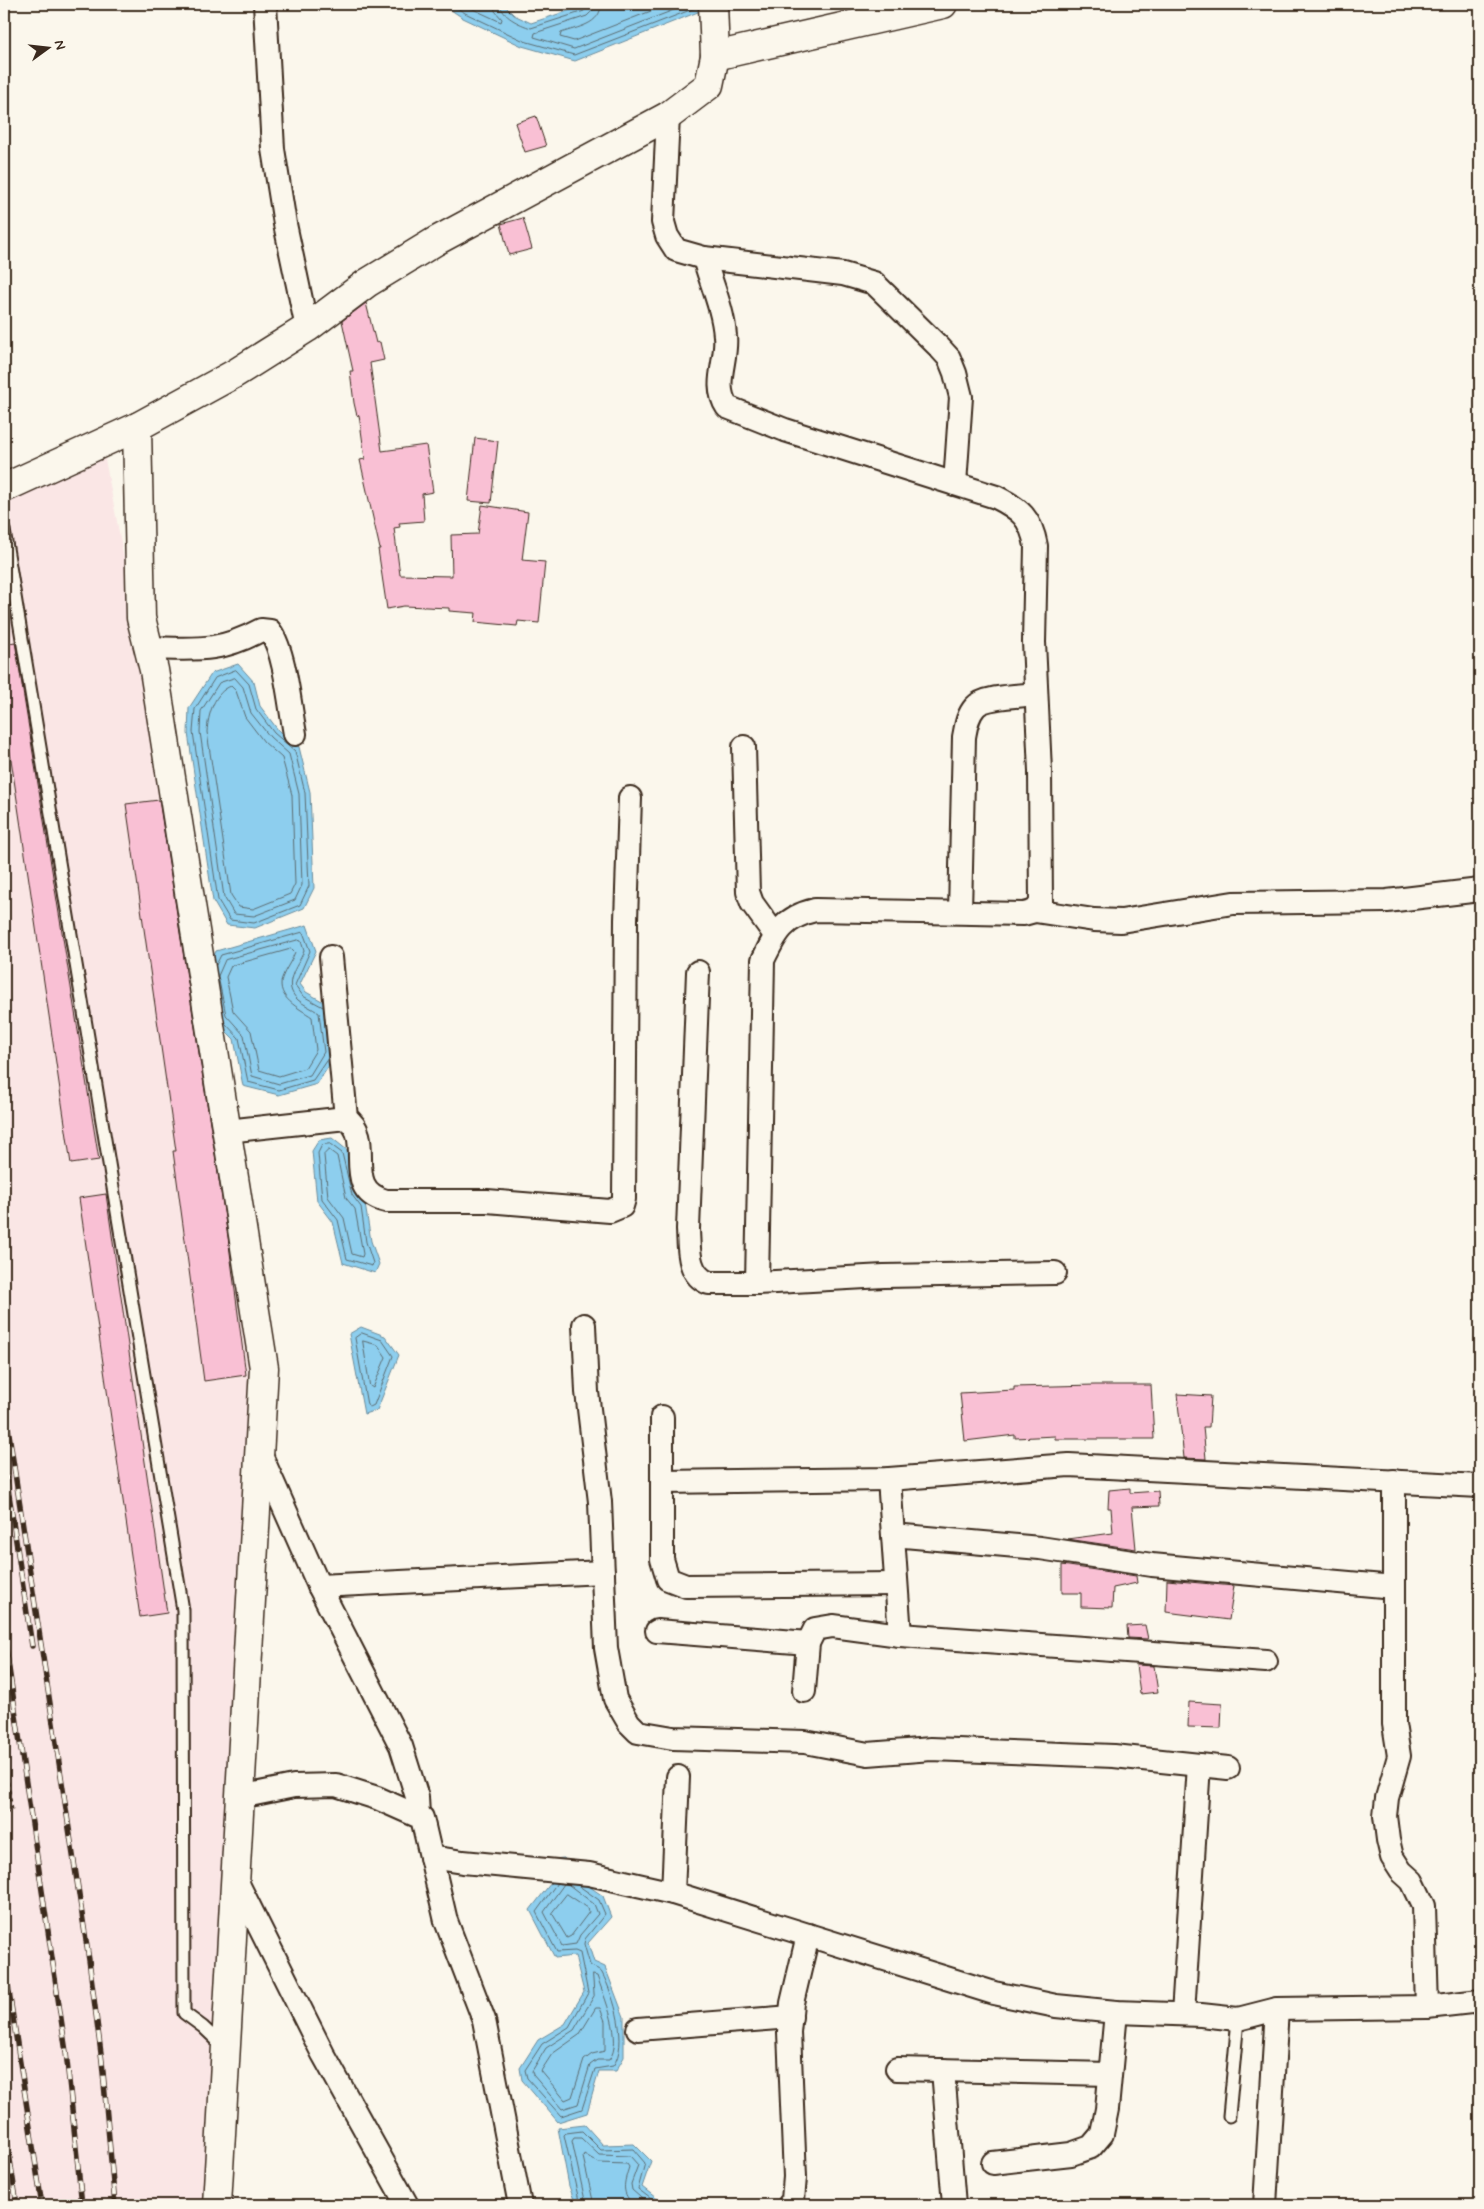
<svg xmlns="http://www.w3.org/2000/svg" width="1484" height="2209" font-family="Mynerve,sans-serif">
  <style>
    .built { fill: #fae6e5 }
    .water { fill: #8dceee; stroke: #6c8c9b }
    .lines { fill: none; stroke-linecap: round; stroke-linejoin: round }
    .shore { stroke: #5c6c71; stroke-width: 1 }
    .building { fill: #f9c0d4; stroke: #3b2a1e }
    .lane-casing { stroke: #3b2a1e; stroke-width: 15 }
    .street-casing { stroke: #3b2a1e; stroke-width: 26 }
    .secondary-casing { stroke: #3b2a1e; stroke-width: 31 }
    .path { stroke: #3b2a1e; stroke-width: 3; stroke-dasharray: 4 4; stroke-linecap: butt }
    .lane { stroke: #fbf7ec; stroke-width: 11 }
    .street { stroke: #fbf7ec; stroke-width: 22 }
    .secondary { stroke: #fbf7ec; stroke-width: 28 }
    .rail-casing { stroke: #3b2a1e; stroke-width: 5.5 }
    .rail { stroke: #fbf7ec; stroke-width: 4; stroke-dasharray: 11; stroke-linecap: butt }
  </style>
  <rect width="100%" height="100%" fill="#fbf7ec"/>
  <filter id="ink" filterUnits="userSpaceOnUse"><feTurbulence type="fractalNoise" baseFrequency=".02" numOctaves="2"/><feDisplacementMap in="SourceGraphic" scale="10" xChannelSelector="R" yChannelSelector="G"/><feConvolveMatrix kernelMatrix="1 2 1 2 8 2 1 2 1" color-interpolation-filters="sRGB"/></filter>
  <g filter="url(#ink)">
    <polygon class="built" points="105,459 140,642 259,1372 232,2205 4,2205 4,494"/>
    <g class="water">
      <polygon points="442,4 503,4 514,15 531,23 589,4 708,4 708,8 575,61 522,46 463,18"/>
      <polygon points="238,664 254,682 260,706 278,730 299,747 310,792 314,888 304,908 255,928 227,925 213,901 188,733 189,708 212,673"/>
      <polygon points="307,925 316,951 300,984 306,992 329,1005 336,1055 317,1084 279,1095 243,1086 234,1039 216,1021 206,974 216,951"/>
      <polygon points="332,1138 347,1150 356,1194 365,1204 371,1241 379,1264 375,1273 343,1263 333,1222 317,1201 312,1151 319,1140"/>
      <polygon points="361,1327 385,1336 399,1355 377,1410 364,1414 349,1334"/>
      <polygon points="564,1858 580,1880 603,1896 611,1917 588,1943 594,1962 605,1967 624,2017 624,2057 616,2071 599,2071 587,2113 558,2122 522,2080 520,2068 538,2040 565,2024 584,1992 575,1956 555,1958 530,1910 554,1879 552,1859"/>
      <polygon points="585,2125 603,2145 634,2144 651,2161 642,2187 665,2205 576,2205 569,2186 558,2128"/>
    </g>
    <g class="lines">
      <g class="shore">
        <polyline points="451,4 465,13 524,41 574,55 698,7"/>
        <polyline points="462,4 501,22 502,19 495,11 494,4"/>
        <path d="M500,4C502,17 519,24 531,28L584,11L588,4"/>
        <polyline points="594,4 592,11 587,16 535,33 534,37 574,49 689,4"/>
        <path d="M601,4C601,25 577,27 561,33L560,37L574,41L669,4"/>
        <polygon points="236,670 249,684 256,709 274,733 295,751 305,793 309,886 300,905 254,923 230,920 218,900 193,732 195,709 215,678"/>
        <polygon points="235,678 243,687 251,713 270,737 289,754 299,794 302,885 295,900 254,916 234,914 224,897 200,732 201,711 219,683"/>
        <path d="M231,686L236,691L245,717L264,742L282,758L292,795L295,884L290,894L253,909L239,907L231,895L207,732C208,715 214,692 231,686Z"/>
        <path d="M298,940L301,941L304,951C297,968 281,984 298,1000C304,1005 312,1008 319,1013L324,1052L310,1075L279,1084L252,1076L244,1035L226,1015L218,976L225,960Z"/>
        <path d="M292,949L295,952C292,961 285,969 282,978C276,998 299,1008 312,1017L316,1050L305,1068L279,1076L259,1070L251,1031L233,1011L226,977L231,966Z"/>
        <polyline points="216,965 221,955 303,932 310,951 295,985 303,996 323,1007"/>
        <polyline points="225,1023 239,1038 248,1082 279,1090 313,1080 328,1058"/>
        <polygon points="330,1144 342,1153 352,1195 361,1207 366,1242 373,1263 372,1266 347,1259 338,1220 322,1199 318,1153 322,1145"/>
        <polygon points="329,1150 337,1156 346,1198 355,1209 363,1254 362,1257 352,1254 344,1218 328,1197 324,1155"/>
        <polygon points="362,1333 382,1340 393,1356 374,1405 370,1407 367,1405 355,1338"/>
        <polygon points="363,1341 378,1345 386,1357 373,1388 370,1386"/>
        <path d="M557,1883L536,1912L557,1952L575,1951L580,1953L588,1993L569,2027L542,2044L525,2070L527,2078L561,2116L582,2109L595,2069L613,2066C629,2044 614,1996 602,1973C600,1969 594,1968 590,1965L584,1944L585,1939L605,1914L599,1900L579,1886"/>
        <polyline points="564,1884 544,1912 562,1946 576,1944 580,1935 598,1914 594,1904 569,1885"/>
        <polygon points="567,1894 588,1908 589,1912 571,1936 567,1938 552,1913"/>
        <path d="M593,1975L597,1976C604,1997 624,2041 609,2060H597L590,2065L578,2104L562,2109L533,2075L532,2071L546,2048L574,2030L594,1996Z"/>
        <polygon points="596,2008 600,2008 605,2021 605,2051 592,2054 584,2060 572,2097 565,2100 541,2071 552,2054 579,2035"/>
        <polyline points="580,2205 564,2135 566,2133 582,2131 601,2150 633,2149 645,2163 638,2189 659,2205"/>
        <polyline points="586,2205 572,2141 574,2138 581,2138 599,2155 630,2156 638,2165 631,2184 632,2190 649,2205"/>
        <path d="M594,2205L583,2157L584,2154L599,2163L627,2164L629,2167C624,2183 620,2194 635,2205"/>
      </g>
    </g>
    <g class="building">
      <polygon points="536,116 546,146 525,152 515,123"/>
      <polygon points="523,218 532,249 509,255 501,224"/>
      <polygon points="366,303 376,343 380,342 384,360 370,363 382,451 426,445 433,492 422,494 424,521 399,523 400,527 394,528 400,575 452,576 451,535 478,534 482,505 528,512 522,560 545,562 539,623 518,621 517,626 475,622 476,613 449,611 449,608 404,606 387,609 378,549 380,549 360,460 365,459 359,415 357,416 354,403 350,371 353,371 342,321"/>
      <polygon points="475,438 498,441 491,503 468,501"/>
      <polygon points="15,642 99,1160 71,1164 4,712 4,644"/>
      <polygon points="159,800 228,1237 246,1375 204,1381 173,1151 176,1151 126,804"/>
      <polygon points="106,1194 167,1613 140,1617 79,1198"/>
      <polygon points="1095,1385 1151,1385 1154,1439 1055,1439 1055,1436 1015,1438 1015,1435 965,1441 960,1393 1014,1390 1014,1387"/>
      <polygon points="1177,1394 1211,1396 1209,1427 1203,1427 1206,1459 1184,1458"/>
      <polygon points="1130,1488 1130,1493 1158,1491 1159,1506 1132,1507 1136,1549 1067,1539 1113,1533 1111,1508 1108,1508 1109,1490"/>
      <polygon points="1062,1565 1136,1576 1137,1583 1113,1588 1112,1608 1081,1607 1081,1593 1062,1593"/>
      <polygon points="1167,1580 1234,1586 1229,1620 1166,1612"/>
      <polygon points="1145,1625 1148,1639 1128,1638 1127,1626"/>
      <polygon points="1136,1665 1154,1666 1158,1692 1140,1694"/>
      <polygon points="1189,1702 1222,1704 1221,1728 1188,1727"/>
    </g>
    <g class="lines">
      <g class="lane-casing">
        <g id="lane">
          <polyline points="4,530 183,1610 184,2013 203,2027 224,2047"/>
          <polyline points="1229,2116 1238,2019"/>
        </g>
      </g>
      <g class="street-casing">
        <g id="street">
          <polyline points="265,4 273,149 285,224 307,328"/>
          <polyline points="668,116 663,222 667,236 676,250 704,258 843,274 874,283 938,346 949,358 955,373 961,397 955,484"/>
          <path d="M704,258C711,283 723,309 725,336C728,360 712,384 727,407L785,430L996,497C1020,509 1031,518 1036,546L1034,642L1040,771L1041,903L1035,911L1024,914L815,910C784,917 776,933 763,960L757,1283"/>
          <path d="M149,648C196,649 218,653 261,630L270,631C285,651 290,707 295,734"/>
          <polyline points="744,747 748,892 752,903 775,935"/>
          <polyline points="1035,911 1094,920 1121,921 1233,903 1387,901 1480,890"/>
          <path d="M960,912L964,737C966,727 967,716 975,707C984,696 1021,696 1036,694"/>
          <polyline points="331,957 346,1118"/>
          <path d="M698,972L688,1229C689,1248 687,1275 709,1283H757L884,1276L1055,1273"/>
          <path d="M227,1131L346,1118C377,1138 339,1189 386,1201H487L610,1211L622,1206L624,1199L626,920L630,798"/>
          <polyline points="584,1325 587,1392 600,1502 606,1648 615,1699 629,1723 638,1732 673,1738 805,1742 868,1754 931,1749 1114,1756 1228,1768"/>
          <polyline points="662,1417 662,1559 668,1579 686,1586 896,1584"/>
          <polyline points="259,1451 319,1586 401,1746 417,1797 418,1815"/>
          <polyline points="889,1479 900,1635"/>
          <polyline points="1394,1481 1394,1724 1399,1756 1387,1798 1385,1816 1388,1840 1392,1857 1401,1871 1412,1881 1424,1906 1427,2007"/>
          <polyline points="663,1482 889,1479 1069,1465 1480,1486"/>
          <polyline points="893,1535 1040,1548 1152,1565 1394,1587"/>
          <polyline points="319,1586 603,1572"/>
          <polyline points="657,1631 808,1643"/>
          <polyline points="804,1691 808,1643 815,1629 833,1626 900,1635 1266,1661"/>
          <polyline points="240,1797 294,1786 336,1785 377,1798 422,1818 446,1921 484,2020 520,2205"/>
          <polyline points="431,1857 463,1862 589,1874 673,1893 994,1993 1056,2006 1116,2012 1201,2015 1238,2019 1277,2009 1427,2007 1480,2001"/>
          <polyline points="236,1880 323,2054 407,2205"/>
          <polyline points="673,1893 678,1777"/>
          <polyline points="1183,2014 1199,1765"/>
          <polyline points="638,2029 791,2017"/>
          <polyline points="897,2069 1110,2074"/>
          <polyline points="943,2070 954,2205"/>
          <polyline points="993,2163 1071,2154 1091,2147 1102,2134 1107,2109 1116,2012"/>
          <polyline points="789,2205 793,2200 795,2177 789,2032 792,2003 808,1935"/>
          <polyline points="1265,2205 1277,2009"/>
        </g>
      </g>
      <g class="secondary-casing">
        <g id="secondary">
          <polyline points="715,56 943,4"/>
          <polyline points="137,427 141,618 154,670 264,1368 217,2205"/>
          <polyline points="4,488 137,427 234,374 307,328 367,283 436,241 668,116 709,85 715,56 713,4"/>
        </g>
      </g>
      <polyline class="path" points="4,1758 12,1810 4,1812"/>
      <use href="#lane" class="lane"/>
      <use href="#street" class="street"/>
      <use href="#secondary" class="secondary"/>
      <g class="rail-casing">
        <g id="rail">
          <polyline points="4,1401 89,1960 102,2061 115,2205"/>
          <polyline points="4,1462 32,1646"/>
          <polyline points="4,1635 66,2052 82,2205"/>
          <polyline points="4,1959 42,2205"/>
          <polyline points="4,2121 17,2205"/>
        </g>
      </g>
      <use href="#rail" class="rail"/>
    </g>
  </g>
  <rect width="1484" height="2209" fill="none" stroke="#fbf7ec" stroke-width="20"/>
  <rect x="10" y="10" width="1464" height="2189" fill="none" stroke="#3b2a1e" stroke-width="2" filter="url(#ink)"/>
  <g transform="translate(48 48) rotate(75)" stroke="#fbf7ec" stroke-width="4" paint-order="stroke">
  <path d="M0-4L9 19L0 12L-9 19Z" fill="#3b2a1e"/>
  <text y="-8" font-size="14" font-weight="bold" text-anchor="middle" fill="#3b2a1e">N</text>
  </g>
</svg>
